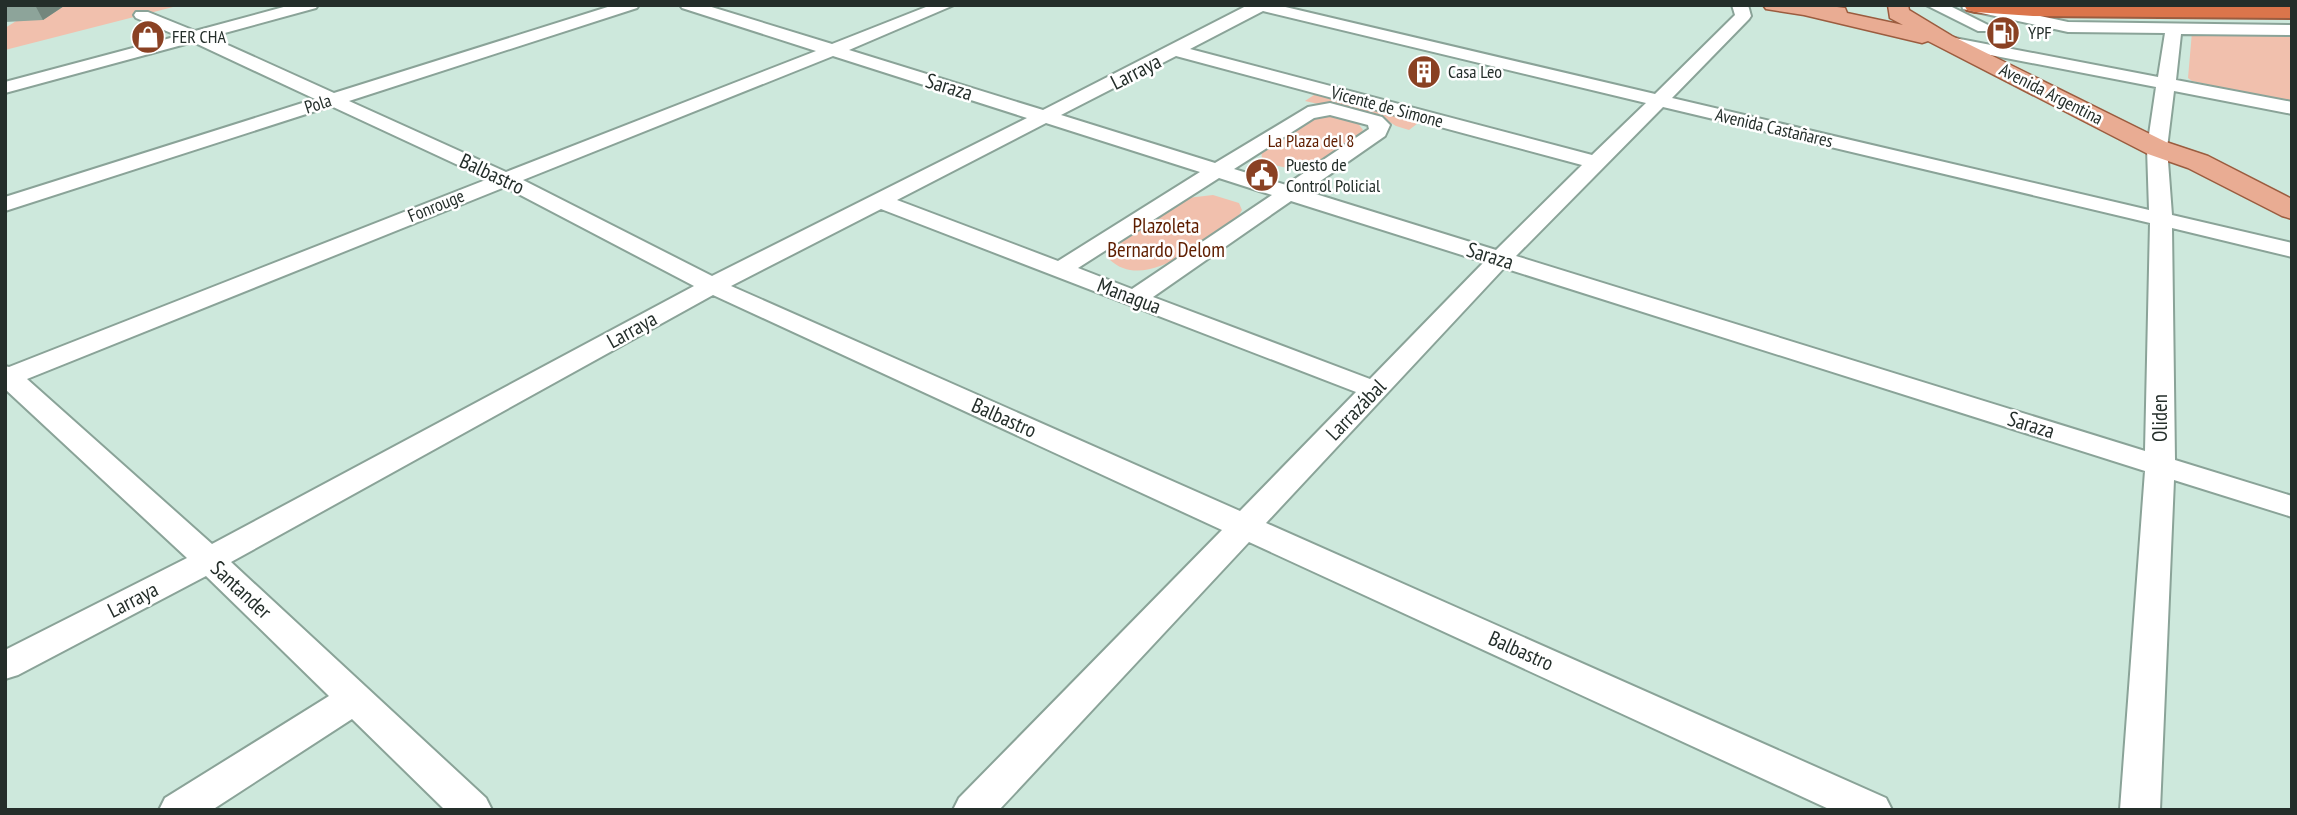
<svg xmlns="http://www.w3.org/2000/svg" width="2297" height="815" font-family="'PT Sans Narrow',sans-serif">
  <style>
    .green { fill: #f1c0ad }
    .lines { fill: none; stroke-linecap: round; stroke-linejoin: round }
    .minor-casing { stroke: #8aa398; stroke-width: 4 }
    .major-casing { stroke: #9b5c3f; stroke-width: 3 }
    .highway-casing { stroke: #9b5c3f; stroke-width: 4 }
    .minor { fill: #fff; fill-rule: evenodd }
    .major { fill: #e9ac93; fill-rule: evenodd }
    .highway { fill: #db754b; fill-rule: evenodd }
    .wall { fill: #8da49a }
    .shaded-wall { fill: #73867d }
    .labels { text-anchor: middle; stroke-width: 5; stroke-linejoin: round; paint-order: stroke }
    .far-poi-label { font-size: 18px; fill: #242e2a; stroke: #fff; text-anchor: start }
    .far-street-label { font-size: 18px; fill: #242e2a; stroke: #fff }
    .far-park-label { font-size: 18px; fill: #5f1e00; stroke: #fff }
    .street-label { font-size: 21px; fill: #242e2a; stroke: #fff }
    .park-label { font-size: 21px; fill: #5f1e00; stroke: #fff }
  </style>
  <rect width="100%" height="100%" fill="#cde8dc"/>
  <g class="green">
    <polygon points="42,5 181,5 5,50 5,28"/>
    <polygon points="2192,32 2292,34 2292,102 2192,81 2188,78"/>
    <polygon points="1317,93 1422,120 1409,130 1396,126 1385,119 1305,101"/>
    <path d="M1328,115L1357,122L1363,130L1360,134C1331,154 1299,182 1262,159L1261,149L1307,119Z"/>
    <path d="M1213,195L1239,203L1242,210L1239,215C1208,237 1147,294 1110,260L1108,255L1114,245L1187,198Z"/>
  </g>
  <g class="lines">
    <g class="minor-casing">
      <g id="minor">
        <path d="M291,5H318L316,8L210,37L334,93L614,5H639L637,8L349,101L506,172L816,51L682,8L680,5H705L832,44L931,5H954L849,50L1043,110L1248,5H1277L1655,94L1735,15L1732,5H1748L1751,16L1749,19L1672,98L2149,210L2147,148L2156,87L1944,46L1935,41L1944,36L2158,77L2165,33L2068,32L1963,9L1962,5H1988L2068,22L2292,25V35L2181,34L2176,80L2292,102V114L2174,91L2167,148L2172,215L2292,243V257L2172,228L2175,460L2292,496V517L2174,480L2160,810H2120L2145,471L1504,268L1266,523L1886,798L1892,810H1831L1249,542L999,810H953L959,798L1222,530L713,295L231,562L486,798L492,810H445L352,719L212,810H159L165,798L329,696L206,576L18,675L5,679V650L187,558L5,389V366L9,367L488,179L331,106L5,211V197L315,99L193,42L5,93V82L178,36L136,18L134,15L136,12H148L195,31ZM1263,11L1646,103L1592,155L1190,49ZM833,56L1027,118L712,276L523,180ZM1176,56L1582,165L1496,250L1306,191L1385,136L1390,125L1382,117L1330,103L1308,107L1215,163L1061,115ZM1663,107L2150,223L2145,451L1516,256ZM1330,115L1368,125L1369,129L1286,185L1234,169L1314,118ZM1046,123L1200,172L1058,261L897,200ZM1219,178L1272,195L1132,289L1078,268ZM505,187L694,286L212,544L27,379ZM1291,201L1484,262L1370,379L1153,297ZM881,209L1356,392L1240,511L731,286Z"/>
        <polygon points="1926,5 1948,5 1992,27 1990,31 1978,31"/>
      </g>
    </g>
    <g class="major-casing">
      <polygon id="major" points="1763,5 1837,7 1845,8 1847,13 1903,25 1890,18 1888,5 1908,5 1909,10 1952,36 2166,142 2208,156 2292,199 2292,219 2282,216 2188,168 2148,154 1928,41 1922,43 1804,15 1766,9"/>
    </g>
    <g class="highway-casing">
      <polygon id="highway" points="1964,5 2292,5 2292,18 2033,16 1975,12 1967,10"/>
    </g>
    <use href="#minor" class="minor"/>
    <use href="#major" class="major"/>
    <use href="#highway" class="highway"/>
  </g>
  <polygon class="wall" points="5,5 80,5 64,6 43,20 5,22"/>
  <polygon class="shaded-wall" points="35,5 64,5 64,6 43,20"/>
  <defs>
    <g id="fuel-disc" transform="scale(1.75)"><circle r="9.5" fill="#8a4123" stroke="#fff"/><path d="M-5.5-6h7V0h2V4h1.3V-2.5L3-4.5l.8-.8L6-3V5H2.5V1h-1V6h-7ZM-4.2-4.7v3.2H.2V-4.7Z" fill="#fff"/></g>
    <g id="shop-disc" transform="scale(1.75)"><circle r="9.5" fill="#8a4123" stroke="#fff"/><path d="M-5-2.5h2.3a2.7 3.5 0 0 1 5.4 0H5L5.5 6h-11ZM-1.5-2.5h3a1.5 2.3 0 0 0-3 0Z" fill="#fff"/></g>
    <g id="building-disc" transform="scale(1.75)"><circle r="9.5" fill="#8a4123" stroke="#fff"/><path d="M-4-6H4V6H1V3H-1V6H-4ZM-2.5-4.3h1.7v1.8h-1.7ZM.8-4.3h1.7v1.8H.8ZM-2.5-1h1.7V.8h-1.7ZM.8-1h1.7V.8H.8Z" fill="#fff"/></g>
    <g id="civic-disc" transform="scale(1.75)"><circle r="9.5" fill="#8a4123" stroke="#fff"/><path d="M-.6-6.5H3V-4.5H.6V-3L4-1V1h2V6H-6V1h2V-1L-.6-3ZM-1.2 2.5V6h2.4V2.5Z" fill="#fff"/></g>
  </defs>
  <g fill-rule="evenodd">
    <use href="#fuel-disc" x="2003" y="33"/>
    <use href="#shop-disc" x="148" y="37"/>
    <use href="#building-disc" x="1424" y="72"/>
    <use href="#civic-disc" x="1262" y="175"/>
  </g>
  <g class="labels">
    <g class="far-poi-label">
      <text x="2028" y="39">YPF</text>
      <text x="172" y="43">FER CHA</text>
      <text x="1448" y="78">Casa Leo</text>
      <text x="1286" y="171">Puesto de<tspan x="1286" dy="21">Control Policial</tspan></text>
    </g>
    <g class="far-street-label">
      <text transform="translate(2051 94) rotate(27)" y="6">Avenida Argentina</text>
      <text transform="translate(318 104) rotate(-18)" y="6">Pola</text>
      <text transform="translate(1387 107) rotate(15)" y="6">Vicente de Simone</text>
      <text transform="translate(1774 128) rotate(13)" y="6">Avenida Castañares</text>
      <text transform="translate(436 206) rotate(-22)" y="6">Fonrouge</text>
    </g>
    <g class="far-park-label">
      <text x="1311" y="147">La Plaza del 8</text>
    </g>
    <g class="street-label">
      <text transform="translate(1136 72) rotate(-27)" y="7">Larraya</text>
      <text transform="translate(949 87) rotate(17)" y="7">Saraza</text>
      <text transform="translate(492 174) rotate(25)" y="7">Balbastro</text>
      <text transform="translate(1490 256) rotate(17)" y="7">Saraza</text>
      <text transform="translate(1129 296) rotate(21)" y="7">Managua</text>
      <text transform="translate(632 330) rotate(-29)" y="7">Larraya</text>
      <text transform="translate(1356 410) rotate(-46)" y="7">Larrazábal</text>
      <text transform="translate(1004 418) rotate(24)" y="7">Balbastro</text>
      <text transform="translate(2160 418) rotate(-90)" y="7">Oliden</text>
      <text transform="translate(2031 425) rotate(17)" y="7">Saraza</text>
      <text transform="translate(241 590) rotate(43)" y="7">Santander</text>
      <text transform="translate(133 600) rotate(-27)" y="7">Larraya</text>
      <text transform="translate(1521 651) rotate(24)" y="7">Balbastro</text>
    </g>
    <g class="park-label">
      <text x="1166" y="233">Plazoleta<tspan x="1166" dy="24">Bernardo Delom</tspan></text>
    </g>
  </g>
  <rect width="2297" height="815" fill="none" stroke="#242e2a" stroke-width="14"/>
</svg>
